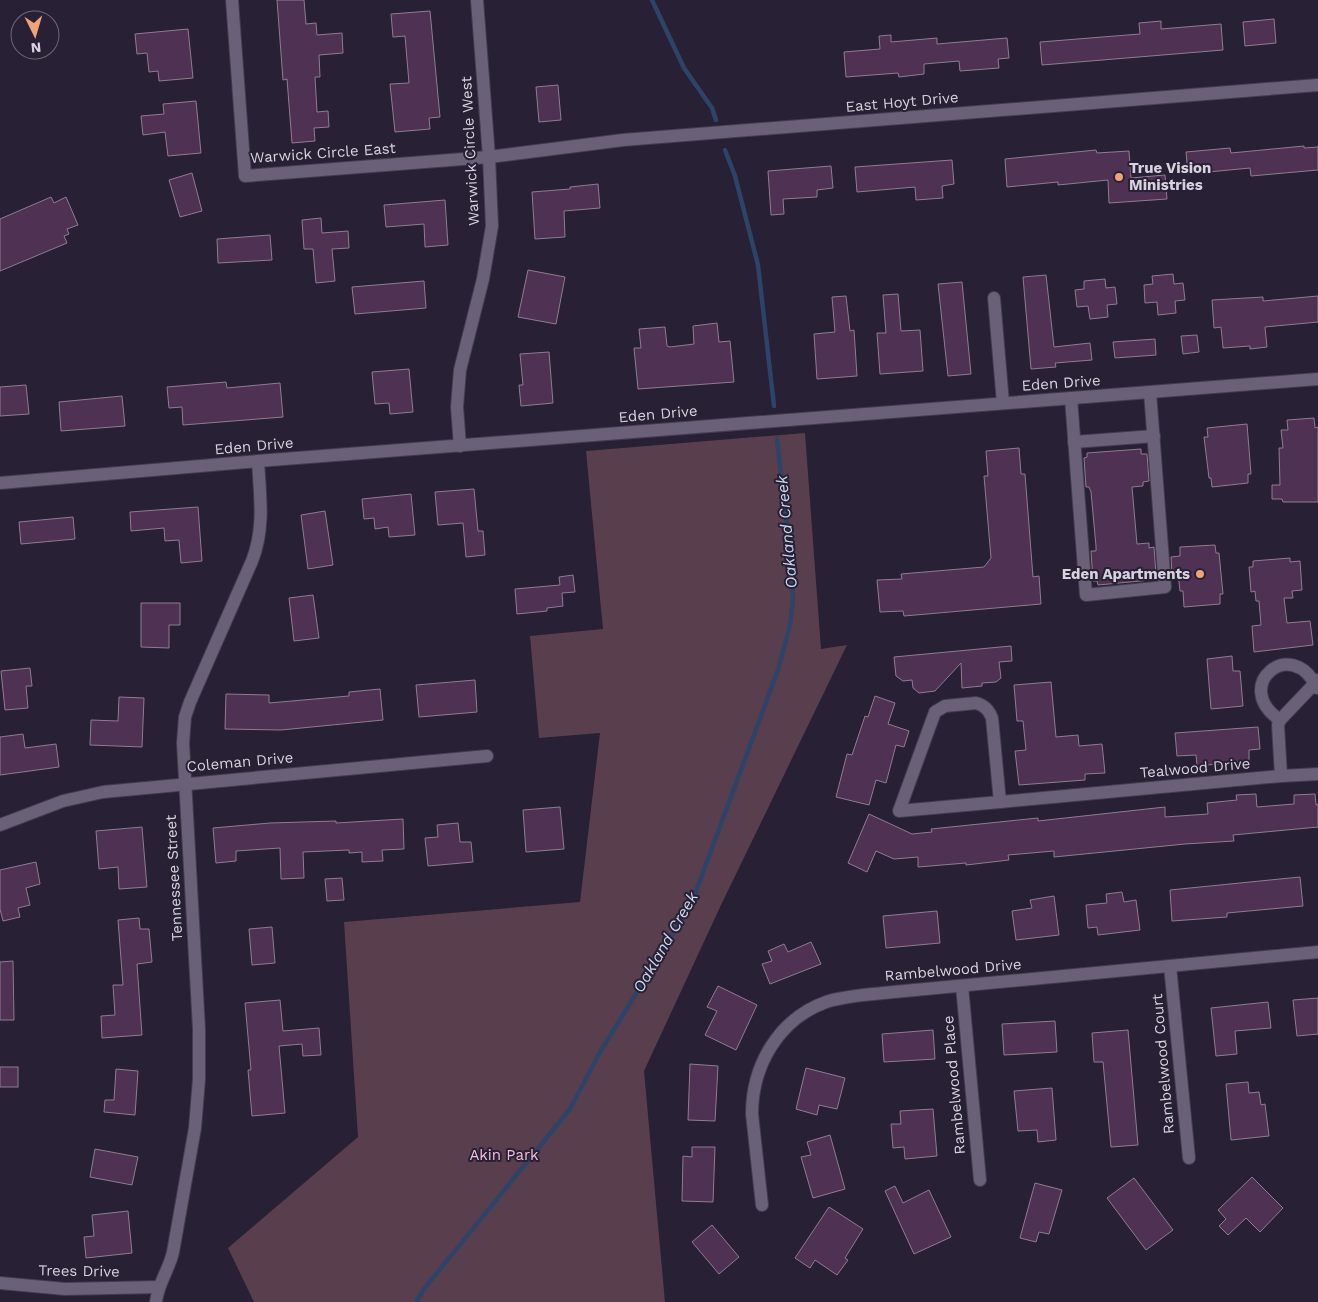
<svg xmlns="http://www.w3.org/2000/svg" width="1318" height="1302" font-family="'Work Sans',sans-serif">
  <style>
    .green { fill: #593e4d }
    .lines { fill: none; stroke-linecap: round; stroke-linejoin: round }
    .stream { stroke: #2d4468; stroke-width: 4.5 }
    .building { fill: #4f3153; stroke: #8f7c91 }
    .minor-casing { stroke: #443d4f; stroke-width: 14 }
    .minor { stroke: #6a6179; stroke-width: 12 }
    .poi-dot { fill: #efa378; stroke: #282034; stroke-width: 2 }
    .labels { text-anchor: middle; stroke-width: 4; stroke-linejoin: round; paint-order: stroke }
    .street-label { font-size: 15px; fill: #d7d2df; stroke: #282034 }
    .poi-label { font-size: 15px; font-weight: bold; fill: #d7d2df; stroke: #282034; text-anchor: start }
    .park-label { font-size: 15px; fill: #f9bede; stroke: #282034 }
    .water-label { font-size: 16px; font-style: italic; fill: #c9d9f2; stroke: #282034 }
  </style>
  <rect width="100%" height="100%" fill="#282034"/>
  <polygon class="green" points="805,433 821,649 847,645 721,905 644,1071 665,1302 254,1302 228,1248 358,1137 344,922 580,902 600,733 539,738 530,636 603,629 586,451"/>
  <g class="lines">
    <g class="stream">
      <polyline points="652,0 684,68 712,108 716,120"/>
      <polyline points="725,150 735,176 758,265 774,406"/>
      <polyline points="416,1302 424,1289 570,1109 599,1054 692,902 778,670 790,625 793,599 792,571 777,439"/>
    </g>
  </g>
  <g class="building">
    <polygon points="277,0 304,0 306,24 316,23 317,35 342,33 343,53 319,55 320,77 315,77 317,112 328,111 329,127 314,128 315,141 292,143 287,79 283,80"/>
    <polygon points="430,11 440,117 429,118 430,129 395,132 390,84 409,83 405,36 393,37 391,14"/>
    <polygon points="1274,19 1276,43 1245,46 1243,22"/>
    <polygon points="1161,21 1161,29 1221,24 1223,50 1042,65 1040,42 1140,34 1139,23"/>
    <polygon points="188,29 193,78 159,81 158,71 149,72 147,53 137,54 135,34"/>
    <polygon points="891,35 891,42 937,38 937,44 1007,38 1009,58 998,59 999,68 960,71 959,61 924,64 924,74 899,77 898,73 846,77 844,52 880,49 879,36"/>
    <polygon points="558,85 561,120 539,122 536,87"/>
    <polygon points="196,101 201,153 168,156 165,132 143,135 141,116 164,114 163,104"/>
    <polygon points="1304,146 1304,148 1318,147 1318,170 1251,176 1250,168 1188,174 1186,152 1230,148 1231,153"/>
    <polygon points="1096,150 1097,153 1129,151 1131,178 1165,175 1167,199 1109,203 1108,180 1058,185 1058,182 1007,187 1005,159"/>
    <polygon points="952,160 954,184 942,186 943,198 916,200 915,187 857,192 855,167"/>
    <polygon points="831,166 833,188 817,190 817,197 783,199 784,214 771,215 768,171"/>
    <polygon points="192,173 202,211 180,217 169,180"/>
    <polygon points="598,184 600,208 564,211 565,237 535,239 532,192 570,189 570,187"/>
    <polygon points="51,197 54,203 66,197 78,225 67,229 69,234 64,236 67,243 0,271 0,219"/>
    <polygon points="445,200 448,245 425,247 424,224 386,227 384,205"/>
    <polygon points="321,218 322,233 348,231 349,248 332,249 335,281 316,283 313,249 304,249 302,220"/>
    <polygon points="270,235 272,260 218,263 217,239"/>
    <polygon points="528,270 565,277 556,324 518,317"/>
    <polygon points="1173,274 1174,284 1183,283 1185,300 1175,301 1176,313 1158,315 1157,302 1145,303 1144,285 1153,284 1152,276"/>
    <polygon points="1046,275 1054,347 1090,343 1092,360 1055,363 1056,367 1031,369 1023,277"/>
    <polygon points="1105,279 1106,288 1115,287 1117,304 1107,305 1108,317 1090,319 1088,306 1077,307 1075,290 1084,289 1084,281"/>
    <polygon points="424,281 426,308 355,314 352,287"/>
    <polygon points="962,282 971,374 948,376 938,284"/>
    <polygon points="898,294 901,331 920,330 923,371 880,374 877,333 886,333 883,295"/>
    <polygon points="846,296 850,331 854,330 857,376 817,379 814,334 835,332 832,297"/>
    <polygon points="1318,296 1318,322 1265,327 1267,347 1250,349 1250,346 1223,348 1221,327 1214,328 1212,300 1263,297 1263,301"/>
    <polygon points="717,323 719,342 730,341 734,382 638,389 634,348 641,348 639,329 665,327 667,346 670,347 694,344 693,326"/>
    <polygon points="1197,335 1199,352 1183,354 1181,336"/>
    <polygon points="1155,339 1156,355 1115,358 1113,342"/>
    <polygon points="549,352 553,403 521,406 519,385 523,385 520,354"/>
    <polygon points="409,369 413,412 390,414 389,403 375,404 372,372"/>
    <polygon points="226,382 227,388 280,383 283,417 183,425 182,407 169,408 167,387"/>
    <polygon points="26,385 29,414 0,416 0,387"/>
    <polygon points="122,396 125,426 61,431 59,402"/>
    <polygon points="1314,418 1315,428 1318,427 1318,502 1283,502 1282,499 1272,499 1272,485 1280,485 1279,448 1283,448 1281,430 1288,430 1287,420"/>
    <polygon points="1247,424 1251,474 1248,474 1248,483 1212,487 1211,478 1209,478 1204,437 1208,437 1207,428"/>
    <polygon points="1019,448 1021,474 1025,474 1033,577 1039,576 1041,604 904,616 903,611 880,612 877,580 902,579 901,574 984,567 991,558 984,476 988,476 986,451"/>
    <polygon points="1141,449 1141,454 1147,454 1149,481 1143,482 1143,486 1132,487 1137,544 1149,543 1149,548 1154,547 1156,575 1151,575 1151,580 1098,585 1097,581 1093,581 1091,551 1096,551 1096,546 1091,492 1089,487 1086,487 1084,458 1087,457 1087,453"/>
    <polygon points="474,489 478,531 483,531 485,555 466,557 463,523 438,525 435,492"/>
    <polygon points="411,494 415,535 389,537 388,527 375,529 374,518 364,519 362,499"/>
    <polygon points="198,507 202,561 181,563 179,540 165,541 164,528 131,531 130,512"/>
    <polygon points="325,511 333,565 308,569 301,515"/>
    <polygon points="73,517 75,539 21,544 19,522"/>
    <polygon points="1215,545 1216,553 1219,553 1223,594 1220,594 1220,604 1184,607 1183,591 1180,591 1178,573 1172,574 1171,557 1180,556 1180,547"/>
    <polygon points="1290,558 1290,562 1300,561 1302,590 1292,591 1293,598 1284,598 1287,623 1310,621 1313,645 1254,652 1252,626 1261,625 1259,601 1256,601 1255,591 1251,592 1249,567 1253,567 1253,561"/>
    <polygon points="573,575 575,592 562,593 563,606 547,608 547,611 517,614 515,589 560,585 559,577"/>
    <polygon points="313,595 319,638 294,641 289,598"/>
    <polygon points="141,603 180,603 180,625 169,625 169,648 141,647"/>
    <polygon points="1011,646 1012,661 999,662 1001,678 996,682 982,683 982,686 962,688 961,663 935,691 919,693 913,688 912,680 903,681 896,676 894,657"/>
    <polygon points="1232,656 1233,671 1240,671 1243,706 1211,709 1207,659"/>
    <polygon points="30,668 32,686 26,686 28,708 5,710 1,671"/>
    <polygon points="475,680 477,712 419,717 416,685"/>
    <polygon points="1051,682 1056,737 1078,735 1079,746 1102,744 1105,773 1085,774 1085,780 1019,785 1015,751 1026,750 1023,721 1017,721 1014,685"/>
    <polygon points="380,689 383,720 281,730 225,729 226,694 269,695 269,703 349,696 349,692"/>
    <polygon points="875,696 895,703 888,724 909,731 904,747 896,745 886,783 876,780 869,805 836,797 847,754 852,755 865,716 868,717"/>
    <polygon points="119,697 144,698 142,747 90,745 91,720 118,721"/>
    <polygon points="1258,727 1260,749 1249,750 1249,761 1197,766 1196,755 1177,756 1175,733"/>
    <polygon points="23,734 25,748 56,744 59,767 0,775 0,737"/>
    <polygon points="1256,794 1257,807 1294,804 1294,795 1315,794 1316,805 1318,804 1318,827 1233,835 1234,841 1185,844 1054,857 1054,851 1008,855 1009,860 966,865 966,863 918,867 918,857 894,859 876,851 867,872 848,863 869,814 912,834 932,832 931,829 1038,818 1038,821 1165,807 1165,817 1208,814 1207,803 1237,800 1236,795"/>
    <polygon points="560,807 564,849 526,852 523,810"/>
    <polygon points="403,819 404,849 382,850 383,861 362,862 362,852 349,853 349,850 303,852 304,878 281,879 280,848 236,851 236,861 216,863 213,828 270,823 336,821 336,823"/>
    <polygon points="458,823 460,842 471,842 473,862 428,866 425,838 438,837 437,825"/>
    <polygon points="142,827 147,887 119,889 118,867 99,869 96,831"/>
    <polygon points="36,862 40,884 26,888 30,905 18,908 20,917 3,921 0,909 0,870"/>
    <polygon points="1300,877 1303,906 1227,913 1227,917 1172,921 1170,890"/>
    <polygon points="342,878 344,900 327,901 325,879"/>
    <polygon points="1122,892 1124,902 1136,900 1140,930 1098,935 1097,927 1088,928 1086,905 1107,903 1106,894"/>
    <polygon points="1054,896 1059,935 1016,940 1012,911 1032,908 1030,900"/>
    <polygon points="937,911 940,943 886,948 883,916"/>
    <polygon points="139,918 140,929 149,929 152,962 137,964 142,1035 102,1038 101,1016 115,1015 113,985 123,985 118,920"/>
    <polygon points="272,927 275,963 252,965 249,929"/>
    <polygon points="811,942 821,964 770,984 762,964 772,961 768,951 784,944 788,952"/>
    <polygon points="13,961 14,1020 0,1020 0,962"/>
    <polygon points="718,986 757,1005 736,1050 705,1035 717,1011 707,1007"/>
    <polygon points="1318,998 1318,1034 1297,1036 1293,1000"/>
    <polygon points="280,1000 283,1031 319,1028 321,1055 303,1056 302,1044 279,1046 285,1113 252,1116 248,1070 251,1070 245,1003"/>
    <polygon points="1268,1002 1271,1028 1235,1031 1237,1054 1216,1056 1211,1008"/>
    <polygon points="1055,1021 1057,1052 1004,1055 1002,1024"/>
    <polygon points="933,1030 935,1059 884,1062 882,1034"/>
    <polygon points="1128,1030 1138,1145 1111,1147 1103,1062 1094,1062 1092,1033"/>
    <polygon points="690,1064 718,1066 715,1121 688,1120"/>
    <rect x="0" y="1067" width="18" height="20"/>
    <polygon points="806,1068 845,1078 837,1109 819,1105 817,1115 796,1109"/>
    <polygon points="116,1069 138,1071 135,1115 104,1112 105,1100 114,1100"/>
    <polygon points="1248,1082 1249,1093 1259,1092 1261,1105 1265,1104 1269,1136 1231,1140 1226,1084"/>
    <polygon points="1052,1088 1056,1140 1038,1142 1037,1130 1018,1131 1014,1091"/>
    <polygon points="933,1109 937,1156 905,1159 904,1147 893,1148 891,1124 901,1124 900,1111"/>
    <polygon points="830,1135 845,1189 813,1198 801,1157 811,1155 807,1142"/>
    <polygon points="692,1147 715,1147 713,1202 682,1201 683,1156 692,1157"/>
    <polygon points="95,1149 138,1157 132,1185 90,1177"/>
    <polygon points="1252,1177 1283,1208 1260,1232 1246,1218 1228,1235 1219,1226 1226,1219 1218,1210"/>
    <polygon points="1134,1178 1173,1230 1146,1250 1107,1198"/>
    <polygon points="1035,1183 1062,1190 1049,1234 1039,1232 1036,1242 1020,1238"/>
    <polygon points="895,1186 903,1203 929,1190 951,1237 914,1254 885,1191"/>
    <polygon points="829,1207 863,1229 845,1258 848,1260 837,1275 815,1260 810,1268 795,1258"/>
    <polygon points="128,1211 132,1253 86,1258 84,1237 94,1236 92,1215"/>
    <polygon points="712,1225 739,1257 719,1274 692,1242"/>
  </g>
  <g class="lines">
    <g class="minor-casing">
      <g id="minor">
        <polyline points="232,0 245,176 489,157 623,140 1318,85"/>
        <polyline points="994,298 1003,403"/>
        <polyline points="1071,398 1086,595 1165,587 1150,392"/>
        <polyline points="1074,442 1154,436"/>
        <polyline points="460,446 457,407 460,370 483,279 492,226 489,157 477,0"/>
        <polyline points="0,483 258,461 1318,379"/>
        <path d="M976,703C984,705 989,710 992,718L1000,802L899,811L935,712L945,706Z"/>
        <path d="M1280,720C1230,686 1292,634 1317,688"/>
        <polyline points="1281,776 1318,774"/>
        <polyline points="1000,802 1281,776 1278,725 1280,720 1318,680"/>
        <polyline points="0,825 63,801 103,792 487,756"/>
        <polyline points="1170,966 1189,1158"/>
        <polyline points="962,986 980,1180"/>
        <path d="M762,1205L752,1114C752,1065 779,1019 826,1002C844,996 864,995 883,993L1318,952"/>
        <polyline points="0,1283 65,1289 159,1287"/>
        <path d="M156,1302C158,1283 169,1270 173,1252L195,1128L199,1079V1029L183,743L185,717L190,702L252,561C265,528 260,496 258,461"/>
      </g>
    </g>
    <use href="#minor" class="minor"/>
  </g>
  <g class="poi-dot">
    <circle cx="1119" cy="177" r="5"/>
    <circle cx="1200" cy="574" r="5"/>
  </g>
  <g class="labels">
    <g class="street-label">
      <text transform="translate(902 102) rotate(-5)" y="5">East Hoyt Drive</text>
      <text transform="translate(470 151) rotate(-93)" y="5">Warwick Circle West</text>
      <text transform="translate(323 153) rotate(-4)" y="5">Warwick Circle East</text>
      <text transform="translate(1061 383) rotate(-4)" y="5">Eden Drive</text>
      <text transform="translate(658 414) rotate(-5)" y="5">Eden Drive</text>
      <text transform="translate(254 446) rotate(-5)" y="5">Eden Drive</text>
      <text transform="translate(240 762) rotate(-5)" y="5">Coleman Drive</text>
      <text transform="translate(1195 768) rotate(-5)" y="5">Tealwood Drive</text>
      <text transform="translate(174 878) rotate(-93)" y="5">Tennessee Street</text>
      <text transform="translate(953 970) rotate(-5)" y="5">Rambelwood Drive</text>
      <text transform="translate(1163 1064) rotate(-95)" y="5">Rambelwood Court</text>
      <text transform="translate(954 1085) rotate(-95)" y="5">Rambelwood Place</text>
      <text transform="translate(79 1271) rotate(1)" y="5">Trees Drive</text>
    </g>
    <g class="poi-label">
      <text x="1129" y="173">True Vision<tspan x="1129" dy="17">Ministries</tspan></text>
      <text x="1190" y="579" text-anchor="end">Eden Apartments</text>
    </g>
    <g class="park-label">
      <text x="504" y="1160">Akin Park</text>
    </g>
    <g class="water-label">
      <text transform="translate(786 532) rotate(-95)" y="6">Oakland Creek</text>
      <text transform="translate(665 942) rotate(-60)" y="6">Oakland Creek</text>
    </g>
  </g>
  <g transform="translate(35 35) rotate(175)"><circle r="24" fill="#282034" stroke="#6e6778"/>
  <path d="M0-4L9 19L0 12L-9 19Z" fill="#efa378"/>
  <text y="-8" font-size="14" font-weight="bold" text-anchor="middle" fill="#d7d2df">N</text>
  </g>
</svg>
